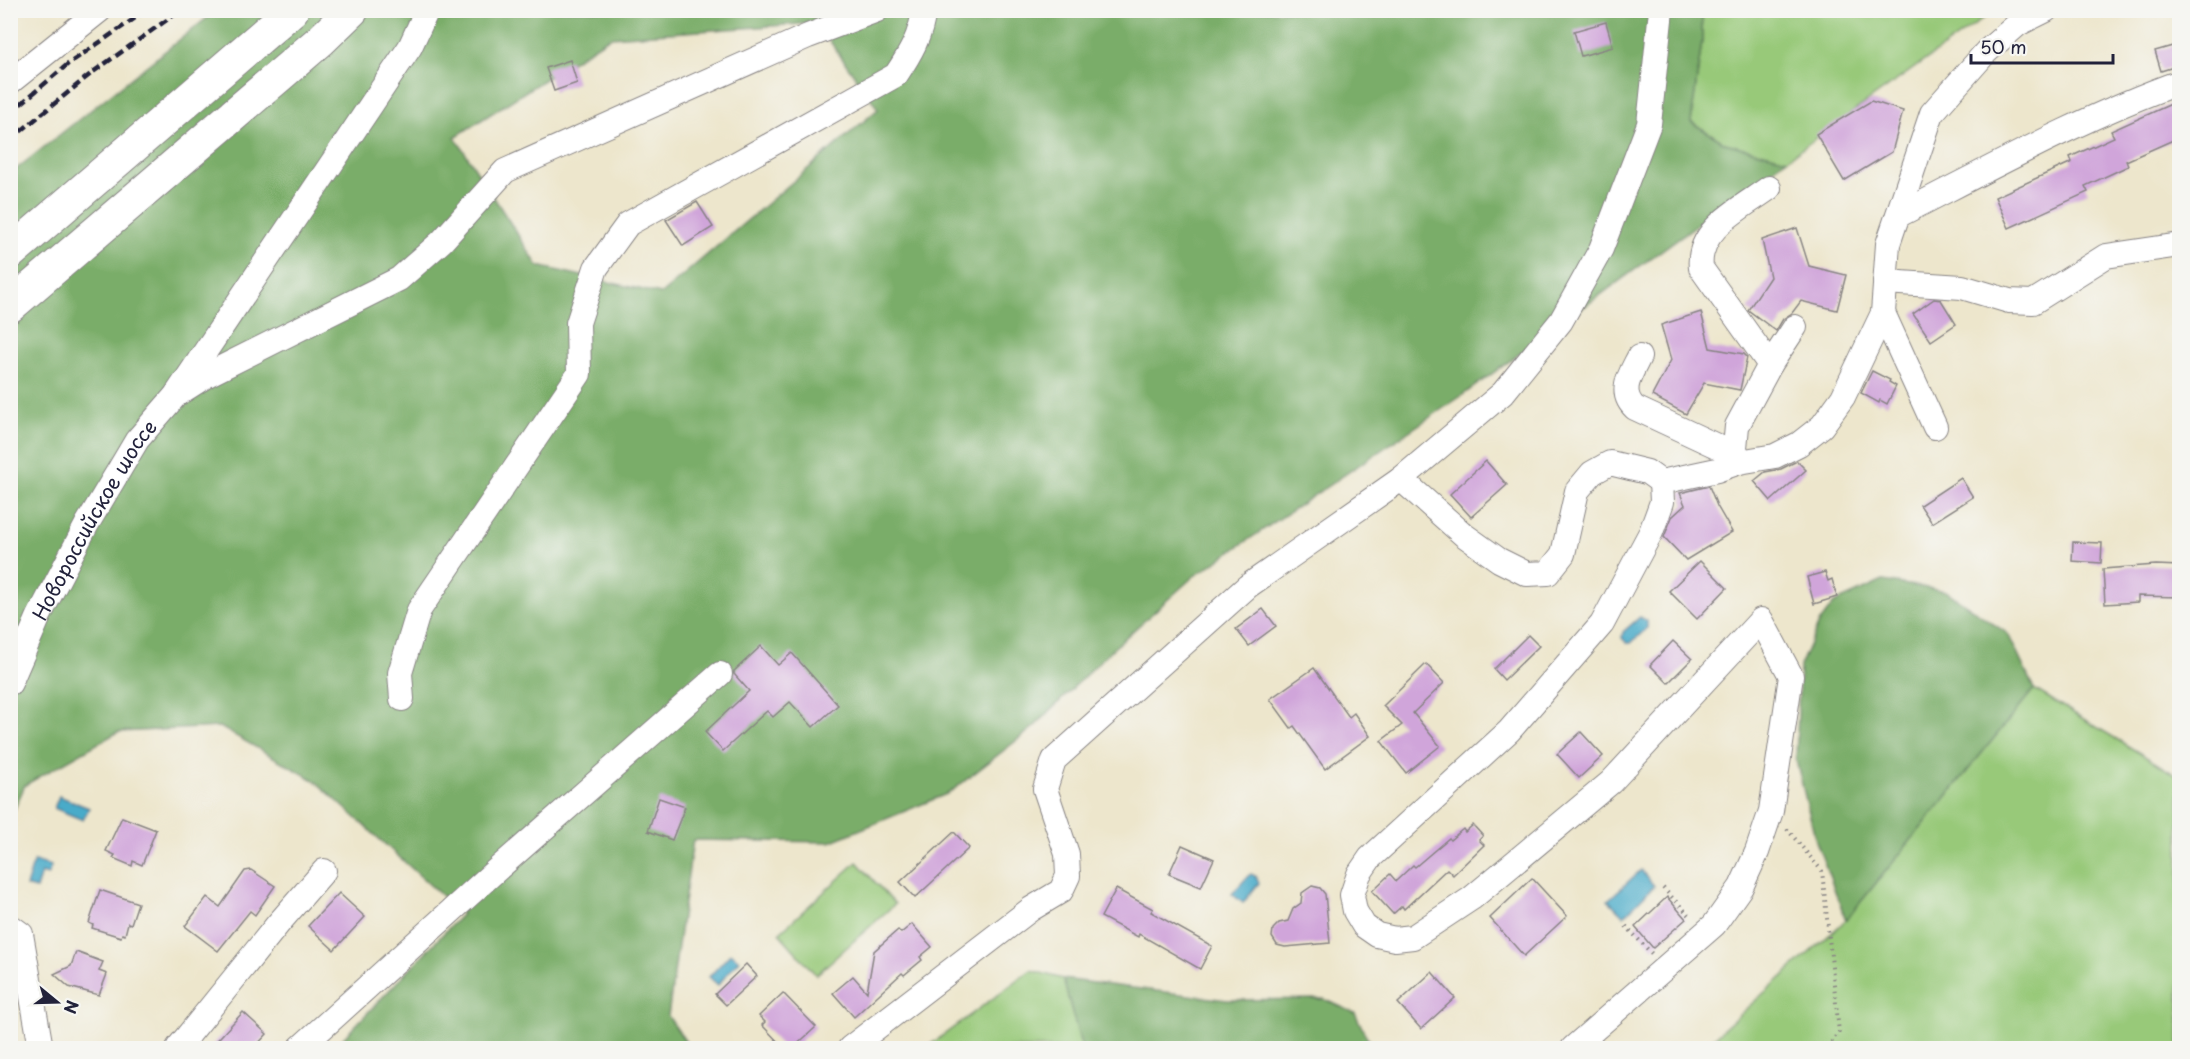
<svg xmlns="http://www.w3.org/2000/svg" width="2190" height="1059" font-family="'Playpen Sans',sans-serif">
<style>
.green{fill:#98c979;stroke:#5d765a;stroke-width:1.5}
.forest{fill:#7aad69;stroke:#4e6852;stroke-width:1.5;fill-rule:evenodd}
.water{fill:#4aabc9;stroke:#366682;stroke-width:1.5}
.building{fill:#d0a5da}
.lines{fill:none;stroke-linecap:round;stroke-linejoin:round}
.minor-casing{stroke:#888484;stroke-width:26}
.highway-casing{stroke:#888484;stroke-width:35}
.path{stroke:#888484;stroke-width:4;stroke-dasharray:1.5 4.5;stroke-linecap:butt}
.minor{stroke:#fff;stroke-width:24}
.highway{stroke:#fff;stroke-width:33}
.rail{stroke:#22223b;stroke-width:4.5;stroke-dasharray:9 4.5;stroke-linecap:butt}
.labels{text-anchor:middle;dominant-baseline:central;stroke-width:4.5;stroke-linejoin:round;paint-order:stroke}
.street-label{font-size:20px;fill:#22223b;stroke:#f6f6f2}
</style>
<rect width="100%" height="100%" fill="#f6f6f2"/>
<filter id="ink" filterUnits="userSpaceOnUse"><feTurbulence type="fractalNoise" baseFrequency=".0167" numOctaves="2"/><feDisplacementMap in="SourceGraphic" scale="12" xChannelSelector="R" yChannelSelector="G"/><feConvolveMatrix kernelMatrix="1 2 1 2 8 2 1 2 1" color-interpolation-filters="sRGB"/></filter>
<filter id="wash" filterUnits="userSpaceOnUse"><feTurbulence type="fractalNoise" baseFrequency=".008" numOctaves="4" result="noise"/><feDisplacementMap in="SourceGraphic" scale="24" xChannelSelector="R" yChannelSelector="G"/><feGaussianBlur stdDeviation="1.35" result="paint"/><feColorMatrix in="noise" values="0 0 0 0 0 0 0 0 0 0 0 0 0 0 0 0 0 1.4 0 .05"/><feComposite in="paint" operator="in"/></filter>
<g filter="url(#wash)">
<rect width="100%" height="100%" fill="#ede6cc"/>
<g class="green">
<polygon points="1702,11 1994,11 1787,159 1725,143 1691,122 1702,41"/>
<polygon points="2034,689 2179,777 2179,1048 1702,1048 1846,920"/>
<polygon points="857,862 895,904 816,975 779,933"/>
<polygon points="1031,970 1063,979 1082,1048 926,1048"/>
</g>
<g class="forest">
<path d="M217,10L1702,11V41L1691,122L1725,143L1787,159L1463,395L1193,577L1106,655L1034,727L949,793L830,842L693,840L668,1016L690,1048H334L462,914L314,780L220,727L118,732L25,785L11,817L10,174ZM817,23L878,109L661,294L538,266L455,137L610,37Z"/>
<polygon points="1883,581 1946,591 2008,634 2034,689 1846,920 1816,841 1796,760 1800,666 1819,623 1834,603"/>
<polygon points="1063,979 1227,1000 1324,999 1355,1013 1366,1036 1375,1048 1082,1048"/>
</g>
<g class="water">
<polygon points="1640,617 1647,621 1647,628 1631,643 1627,643 1622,638 1623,632"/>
<polygon points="59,796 89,808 83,820 54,808"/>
<polygon points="34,861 51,866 48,875 41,873 36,889 26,886"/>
<polygon points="1641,870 1654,886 1624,916 1608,900"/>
<polygon points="1251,874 1255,876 1259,883 1243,903 1232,894 1248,876"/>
<polygon points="731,953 739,960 718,985 709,977"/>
</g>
<g id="blocks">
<g class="building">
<polygon points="1606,22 1613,47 1581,56 1574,31"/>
<polygon points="2176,45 2180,65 2161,71 2155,51"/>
<polygon points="570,60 577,83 554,91 546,68"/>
<polygon points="2180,100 2180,137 2126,161 2128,166 2085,186 2088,192 2009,228 1995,197 2072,162 2070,157 2114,137 2111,131"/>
<polygon points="1871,101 1903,111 1892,152 1844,181 1816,134"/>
<polygon points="697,202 713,227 683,246 666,220"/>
<polygon points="1797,228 1809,266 1846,275 1837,310 1801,301 1792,313 1783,319 1776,331 1748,310 1770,277 1762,240"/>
<polygon points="1934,299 1941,300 1956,324 1931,341 1913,314"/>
<polygon points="1701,312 1710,348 1744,354 1747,357 1740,390 1704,383 1686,414 1652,396 1671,360 1661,325"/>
<polygon points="1872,371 1890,380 1889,382 1896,386 1887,404 1880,400 1879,403 1861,393"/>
<polygon points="1486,461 1507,485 1471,517 1450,494"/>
<polygon points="1797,461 1806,470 1771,501 1754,481 1765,472 1781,469"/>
<polygon points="1961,478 1973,497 1932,523 1920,505"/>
<polygon points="1709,486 1717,506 1732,532 1686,560 1664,537 1672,517 1685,505 1680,493"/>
<polygon points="2073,542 2102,543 2101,563 2072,561"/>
<polygon points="1700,561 1727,588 1697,619 1669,591"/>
<polygon points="2156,565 2180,566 2180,597 2138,596 2138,602 2105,604 2103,569"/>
<polygon points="1825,572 1828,581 1832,579 1837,597 1814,604 1807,577"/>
<polygon points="1263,609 1276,626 1249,646 1236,629"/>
<polygon points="1528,635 1539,646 1504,680 1494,669"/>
<polygon points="1673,641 1692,659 1668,683 1650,665"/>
<polygon points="761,646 778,665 792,653 838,705 813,727 790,702 773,717 767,711 723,751 705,732 749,691 734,674 734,671"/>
<polygon points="1426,664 1444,683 1413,713 1440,746 1406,773 1381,741 1402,725 1383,706"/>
<polygon points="1314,668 1349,717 1354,713 1370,736 1325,769 1294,726 1291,728 1270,699"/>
<polygon points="1581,732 1603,756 1579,778 1557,754"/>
<polygon points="659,798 685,807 672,840 648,831"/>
<polygon points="122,817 156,830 142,865 133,861 132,866 113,858 115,855 106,851"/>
<polygon points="1473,825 1483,836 1479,840 1484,845 1453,875 1447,869 1404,909 1402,906 1393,914 1372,891 1390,874 1396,881 1413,865 1415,867 1449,838 1450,840 1463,829 1465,832"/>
<polygon points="954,832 969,848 915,898 900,882"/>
<polygon points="1182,845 1214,859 1201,887 1169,874"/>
<polygon points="251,870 275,886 255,915 250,911 218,951 185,926 207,897 220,907 245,871"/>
<polygon points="1532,878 1567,916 1524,956 1490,918"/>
<polygon points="1312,886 1320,888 1325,894 1330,943 1285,947 1277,945 1272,937 1273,929 1279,923 1288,921 1293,909 1301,903 1302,893"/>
<polygon points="1116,889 1153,909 1151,912 1212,946 1200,969 1139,934 1138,937 1101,917"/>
<polygon points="100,890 138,903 131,924 128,923 125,935 122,934 121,937 92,928 93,925 89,923"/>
<polygon points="339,893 365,917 334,950 308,926"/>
<polygon points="1667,897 1686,919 1653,948 1635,927"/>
<polygon points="912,924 932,947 920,957 922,960 904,975 902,973 854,1017 833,993 853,976 867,992 874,951 898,930 901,933"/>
<polygon points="76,952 103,962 99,971 107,974 99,995 69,987 54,974 71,966"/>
<polygon points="746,964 757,976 726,1005 715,994"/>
<polygon points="1432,972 1455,998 1421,1029 1398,1003"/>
<polygon points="783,993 816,1027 793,1048 784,1048 762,1025 765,1022 759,1016"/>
<polygon points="243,1012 267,1034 254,1048 210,1048"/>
</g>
</g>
</g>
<g filter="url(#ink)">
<use href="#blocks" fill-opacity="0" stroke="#888484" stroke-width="1.5"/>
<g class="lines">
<defs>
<g id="minor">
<polyline points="10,82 100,10"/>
<path d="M1769,188C1742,208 1696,229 1701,268L1770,365"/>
<path d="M1899,215C1991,168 2083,117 2180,82"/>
<polyline points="1885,282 1962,287 2009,301 2033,302 2106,256 2180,245"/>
<polyline points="1883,313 1935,427"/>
<path d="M1639,357C1630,375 1618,392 1635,408L1738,456"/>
<polyline points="176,395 209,374 399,279 442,241 505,171 808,36 877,10"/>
<polyline points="1739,462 1735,448 1737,426 1770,365 1795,327"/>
<polyline points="1401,479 1464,535 1499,560 1527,574 1548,573 1563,554 1577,491 1592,473 1610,463 1647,472 1661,482"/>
<path id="s1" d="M10,683L39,616L87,524L137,440L176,395L410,47L427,10"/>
<path d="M402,699L400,673L419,610L579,374L578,323L596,268L628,224L896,75C910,54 921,36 924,10"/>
<polyline points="10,926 21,934 41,1048"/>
<polyline points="178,1048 278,924 324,871"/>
<polyline points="300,1048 492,874 720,674"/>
<polyline points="850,1048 1031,909 1061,891 1068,876 1067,854 1045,789 1054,760 1248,586 1401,479 1503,393 1561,321 1601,249 1649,124 1661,10"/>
<polyline points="1573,1048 1714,925 1741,887 1757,852 1771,811 1791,676 1761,620 1611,782 1472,898 1413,937 1395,939 1377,935 1364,926 1355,911 1352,895 1359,874 1370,858 1509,731 1602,624 1651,532 1662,502 1661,482 1717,470 1739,462 1775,456 1799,444 1822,426 1843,397 1883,313 1888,244 1932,113 1986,52 2018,24 2046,10"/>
</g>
<g id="highway">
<polyline points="10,253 292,10"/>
<polyline points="10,306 321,40 352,10"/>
</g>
</defs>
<use href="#minor" class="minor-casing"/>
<use href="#highway" class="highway-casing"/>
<g class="path">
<polyline points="1787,829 1822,871 1839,1032 1827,1048"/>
<polyline points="1663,888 1692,918"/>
<polyline points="1626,926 1652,954"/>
</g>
<use href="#minor" class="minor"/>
<use href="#highway" class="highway"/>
<g class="rail">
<polyline points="10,113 68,64 147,10"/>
<polyline points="10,140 93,72 181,10"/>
</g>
</g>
</g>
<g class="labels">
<g class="street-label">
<text stroke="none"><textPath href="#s1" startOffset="184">Новороссийское шоссе</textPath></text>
</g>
</g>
<rect width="2190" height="1059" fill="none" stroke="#f6f6f2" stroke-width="36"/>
<g transform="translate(57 1002) rotate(109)" stroke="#f6f6f2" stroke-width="4.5" paint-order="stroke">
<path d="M0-4.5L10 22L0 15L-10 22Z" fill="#22223b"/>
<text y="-9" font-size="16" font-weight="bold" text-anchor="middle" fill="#22223b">N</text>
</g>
<path d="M1971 54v9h142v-9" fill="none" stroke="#22223b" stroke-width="3"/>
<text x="1980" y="54" font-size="18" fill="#22223b" stroke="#f6f6f2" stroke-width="4.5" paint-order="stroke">50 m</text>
</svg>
